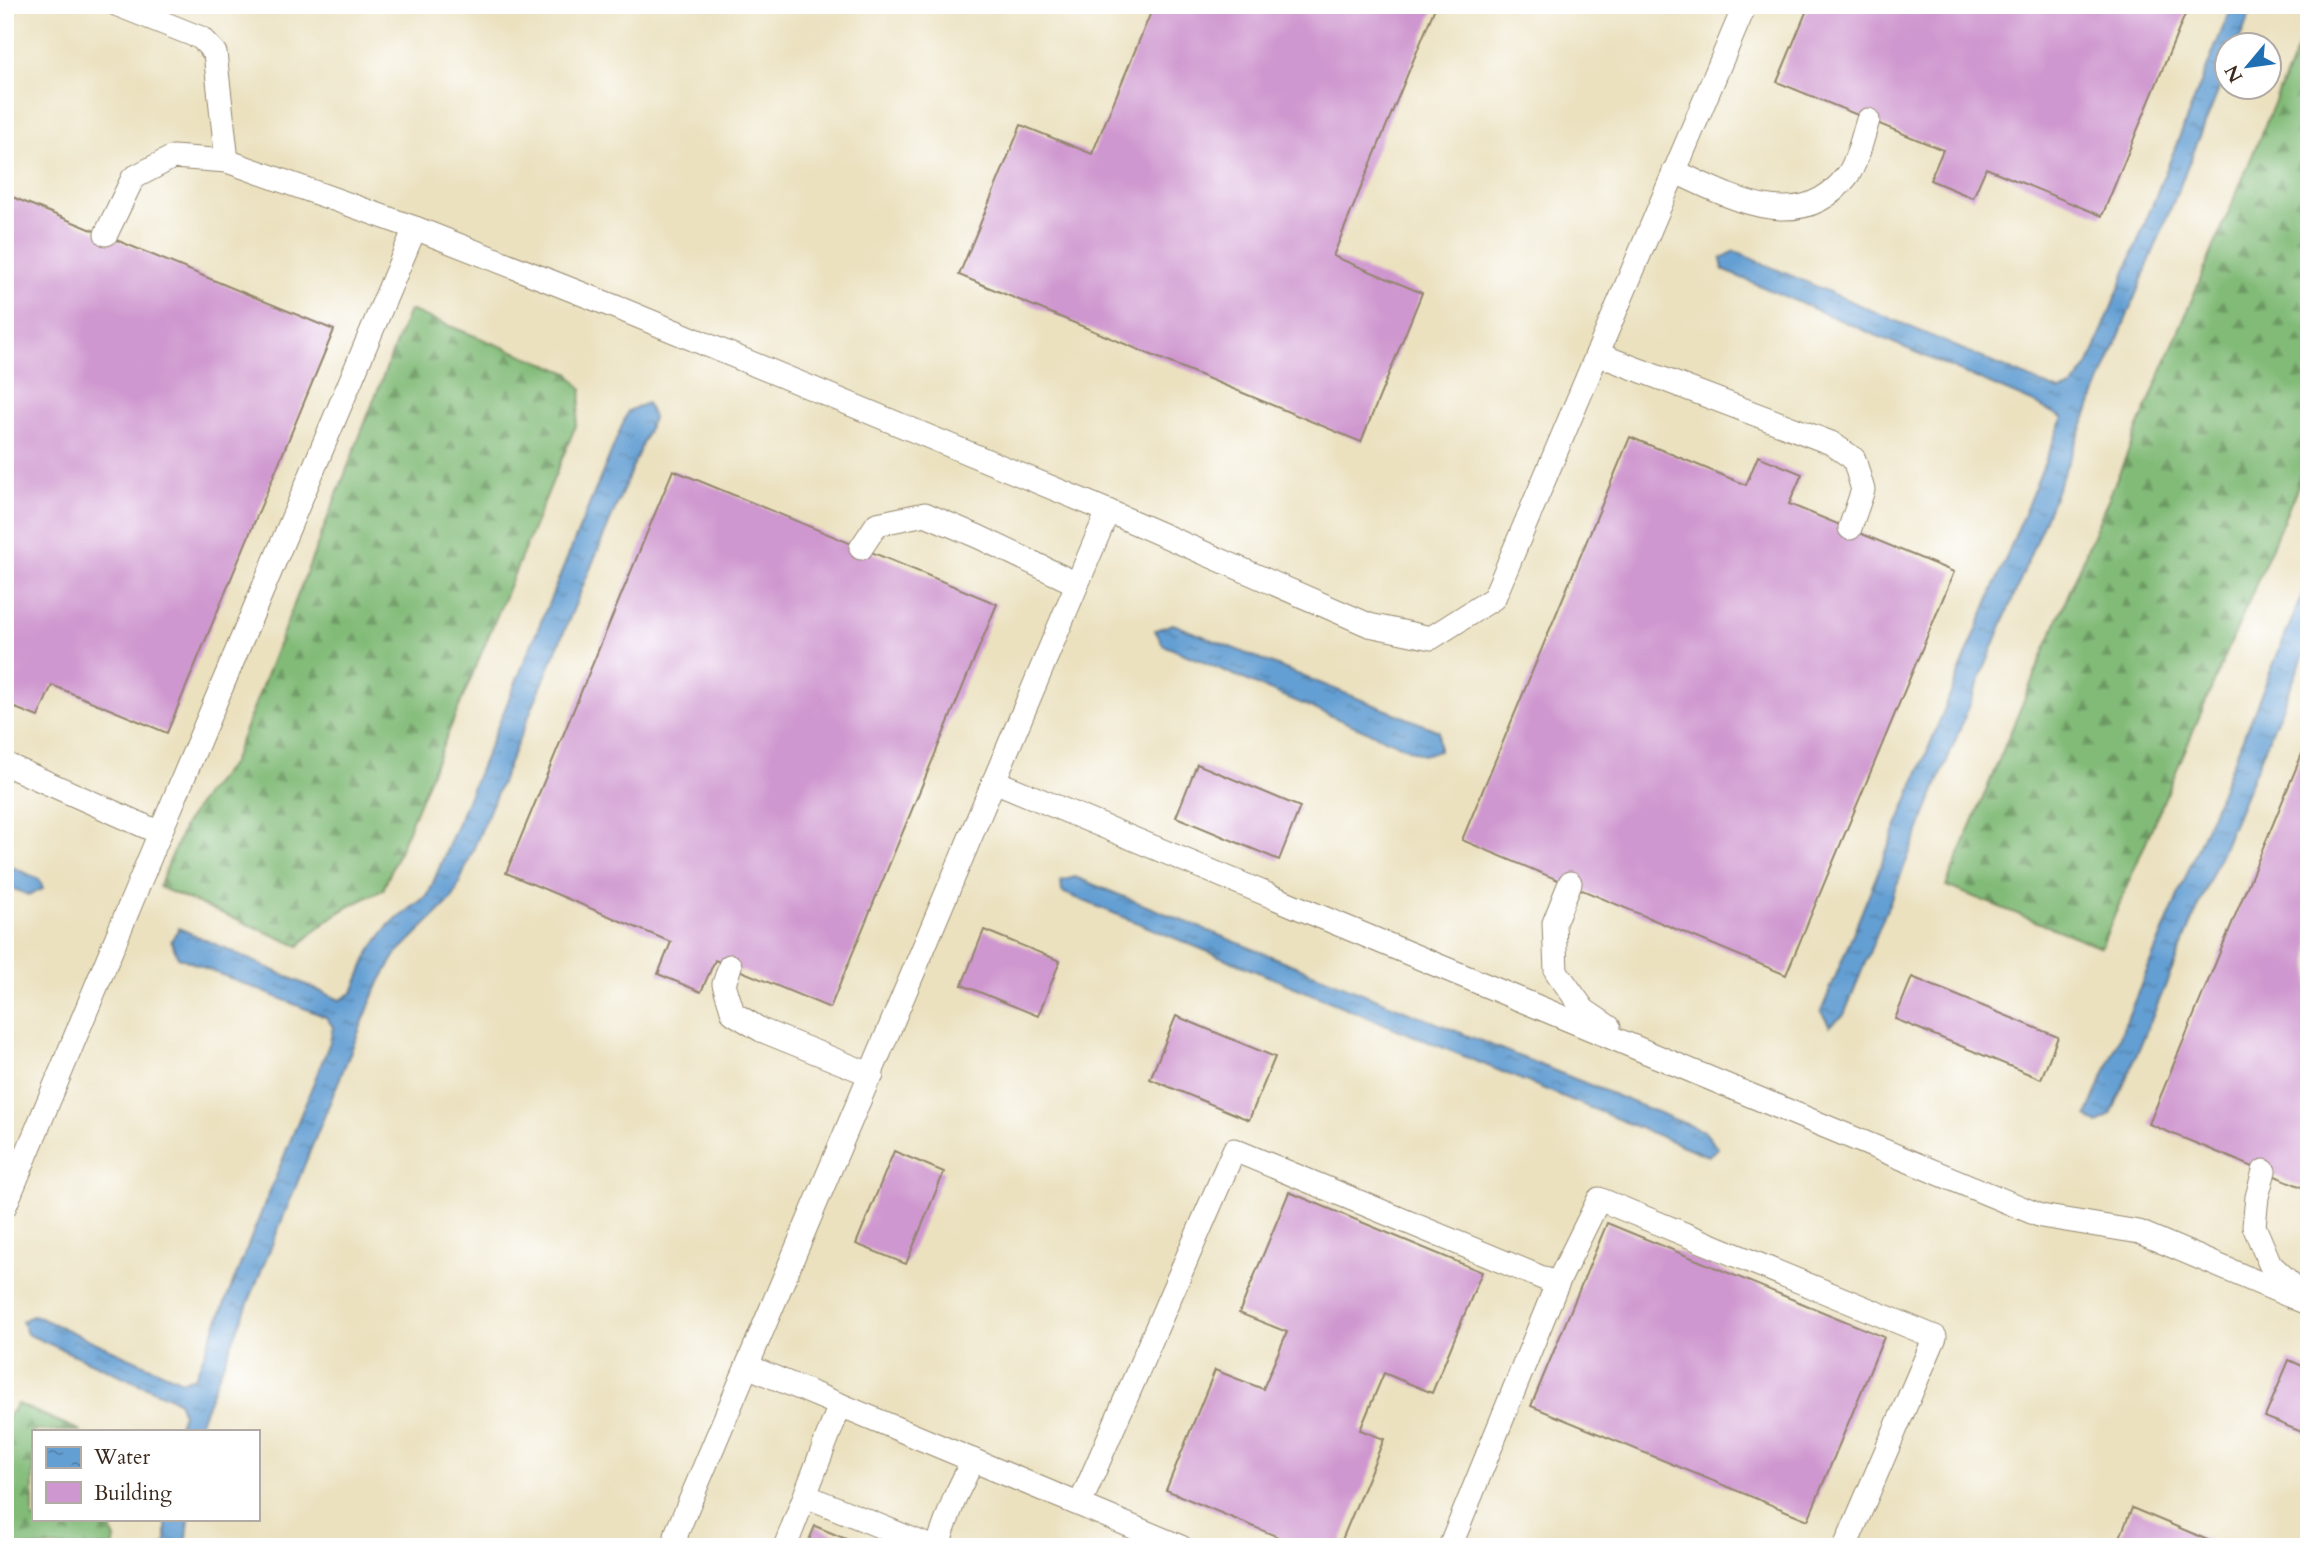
<svg xmlns="http://www.w3.org/2000/svg" width="2314" height="1552" font-family="Cardo,serif">
<style>
.forest{fill:url(#forest-firs);stroke:#5e724b;stroke-width:2}
.water{fill:url(#water-ripples);stroke:#4f6478;stroke-width:2}
.building{fill:#cf97cf}
.lines{fill:none;stroke-linecap:round;stroke-linejoin:round}
.lane-casing{stroke:#93866e;stroke-width:25}
.lane{stroke:#fff;stroke-width:23}
</style>
<defs>
<pattern id="forest-firs" width="22" height="20" patternUnits="userSpaceOnUse" patternTransform="scale(1.75)"><rect width="22" height="20" fill="#82bb78"/><path d="M5 1l3.5 6h-7zM16 11l3.5 6h-7z" fill="#6c9862"/></pattern>
<pattern id="water-ripples" width="26" height="14" patternUnits="userSpaceOnUse" patternTransform="scale(1.75)"><rect width="26" height="14" fill="#639fd3"/><path d="M2 4q2-2 4 0t4 0M15 11q2-2 4 0t4 0" fill="none" stroke="#5382ab"/></pattern>
</defs>
<rect width="100%" height="100%" fill="#fff"/>
<filter id="ink" filterUnits="userSpaceOnUse"><feTurbulence type="fractalNoise" baseFrequency=".0143" numOctaves="2"/><feDisplacementMap in="SourceGraphic" scale="14" xChannelSelector="R" yChannelSelector="G"/><feConvolveMatrix kernelMatrix="1 2 1 2 8 2 1 2 1" color-interpolation-filters="sRGB"/></filter>
<filter id="wash" filterUnits="userSpaceOnUse"><feTurbulence type="fractalNoise" baseFrequency=".00686" numOctaves="4" result="noise"/><feDisplacementMap in="SourceGraphic" scale="28" xChannelSelector="R" yChannelSelector="G"/><feGaussianBlur stdDeviation="1.57" result="paint"/><feColorMatrix in="noise" values="0 0 0 0 0 0 0 0 0 0 0 0 0 0 0 0 0 1.4 0 .05"/><feComposite in="paint" operator="in"/></filter>
<g filter="url(#wash)">
<rect width="100%" height="100%" fill="#ebe1bf"/>
<g class="forest">
<polygon points="2309,20 2309,460 2101,947 1946,886"/>
<path d="M409,310L569,373L582,390L576,425L383,890C345,907 329,916 299,946L159,887L185,824L206,793L232,763Z"/>
<polygon points="17,1404 81,1431 33,1431 33,1519 108,1519 115,1540 113,1547 5,1547 5,1421"/>
</g>
<g class="water">
<polygon points="2232,5 2254,5 2237,45 2226,46 2226,72 1844,1015 1830,1026 1821,1012 2063,418 2032,402 1723,270 1721,259 1734,251 2059,391 2071,388 2088,366"/>
<polygon points="647,403 653,418 453,898 397,953 377,987 196,1431 176,1431 183,1414 178,1401 27,1334 22,1321 34,1315 182,1381 195,1377 330,1042 333,1027 326,1017 178,957 171,941 179,928 340,1000 353,992 370,951 389,925 428,895 628,411"/>
<polygon points="2309,578 2309,643 2112,1113 2098,1124 2087,1116"/>
<polygon points="1173,624 1439,731 1439,751 1423,755 1163,645 1155,630"/>
<polygon points="5,864 39,879 43,889 28,895 5,885"/>
<polygon points="1075,877 1704,1131 1718,1148 1708,1156 1062,892 1061,881"/>
<polygon points="166,1519 189,1519 186,1547 164,1547 166,1541"/>
</g>
<g id="blocks">
<g class="building">
<polygon points="1154,5 1436,5 1333,256 1422,293 1361,442 959,275 1021,125 1092,154"/>
<polygon points="1809,5 2189,5 2102,216 1986,168 1973,198 1930,180 1943,150 1777,82"/>
<polygon points="10,196 334,330 167,733 52,685 38,717 5,704 5,674 8,667 5,666 5,208"/>
<polygon points="1630,437 1746,485 1758,456 1802,474 1789,504 1954,572 1786,975 1462,840"/>
<polygon points="673,470 997,604 830,1008 715,960 701,992 658,974 671,942 506,873"/>
<polygon points="2309,737 2309,1190 2149,1124"/>
<polygon points="1197,764 1300,807 1279,860 1176,817"/>
<polygon points="984,930 1060,961 1038,1016 962,985"/>
<polygon points="1912,977 2058,1037 2041,1079 1895,1019"/>
<polygon points="1176,1016 1275,1057 1249,1120 1150,1079"/>
<polygon points="894,1151 944,1172 906,1264 856,1244"/>
<polygon points="1289,1192 1482,1272 1432,1393 1384,1373 1360,1430 1384,1439 1339,1547 1302,1547 1166,1490 1215,1370 1263,1389 1287,1332 1239,1313"/>
<polygon points="1607,1223 1884,1337 1808,1520 1531,1406"/>
<polygon points="2289,1360 2309,1369 2309,1435 2265,1417"/>
<polygon points="2132,1508 2194,1534 2223,1547 2116,1547"/>
<polygon points="815,1526 865,1547 806,1547"/>
</g>
</g>
</g>
<g filter="url(#ink)">
<use href="#blocks" fill-opacity="0" stroke="#93866e" stroke-width="2"/>
<g class="lines">
<defs>
<g id="lane">
<polyline points="118,5 201,38 215,53 227,161"/>
<path d="M1674,171C1730,197 1800,237 1847,176C1857,164 1863,135 1868,120"/>
<polyline points="106,234 133,178 173,157 227,161 415,228 623,310 1108,511 1369,625 1431,638 1494,598 1745,5"/>
<polyline points="1597,354 1831,443 1854,459 1863,490 1850,528"/>
<polyline points="861,548 877,524 925,514 979,537 1077,584"/>
<polyline points="5,764 160,833 5,1206"/>
<polyline points="994,781 2041,1216 2139,1232 2309,1304"/>
<polyline points="160,833 415,228"/>
<polyline points="1570,883 1554,923 1556,971 1584,1010 1609,1027"/>
<polyline points="730,966 724,984 733,1013 761,1030 872,1075"/>
<polyline points="2264,1171 2257,1197 2254,1226 2270,1264 2304,1296"/>
<polyline points="747,1366 1181,1547"/>
<polyline points="806,1496 931,1547"/>
<polyline points="1080,1504 1234,1150 1557,1284"/>
<polyline points="674,1547 677,1532 1108,511"/>
<polyline points="785,1547 840,1405"/>
<polyline points="937,1547 955,1497 973,1460"/>
<polyline points="1450,1547 1557,1284 1599,1199 1935,1337 1845,1547"/>
</g>
</defs>
<use href="#lane" class="lane-casing"/>
<use href="#lane" class="lane"/>
</g>
</g>
<rect width="2314" height="1552" fill="none" stroke="#fff" stroke-width="28"/>
<rect x="32" y="1430" width="228" height="91" fill="#ffffff" stroke="#b1aaa5" stroke-width="2"/>
<rect x="46" y="1447" width="35" height="21" fill="url(#water-ripples)" stroke="#b1aaa5" stroke-width="2"/>
<text x="94" y="1464" font-size="21" fill="#3b2a1e">Water</text>
<rect x="46" y="1482" width="35" height="21" fill="#cf97cf" stroke="#b1aaa5" stroke-width="2"/>
<text x="94" y="1500" font-size="21" fill="#3b2a1e">Building</text>
<g transform="translate(2248 66) rotate(241)"><circle r="33" fill="#ffffff" stroke="#b1aaa5" stroke-width="2"/>
<path d="M0-5L12 26L0 18L-12 26Z" fill="#1f6fb2"/>
<text y="-10" font-size="19" font-weight="bold" text-anchor="middle" fill="#3b2a1e">N</text>
</g>
</svg>
